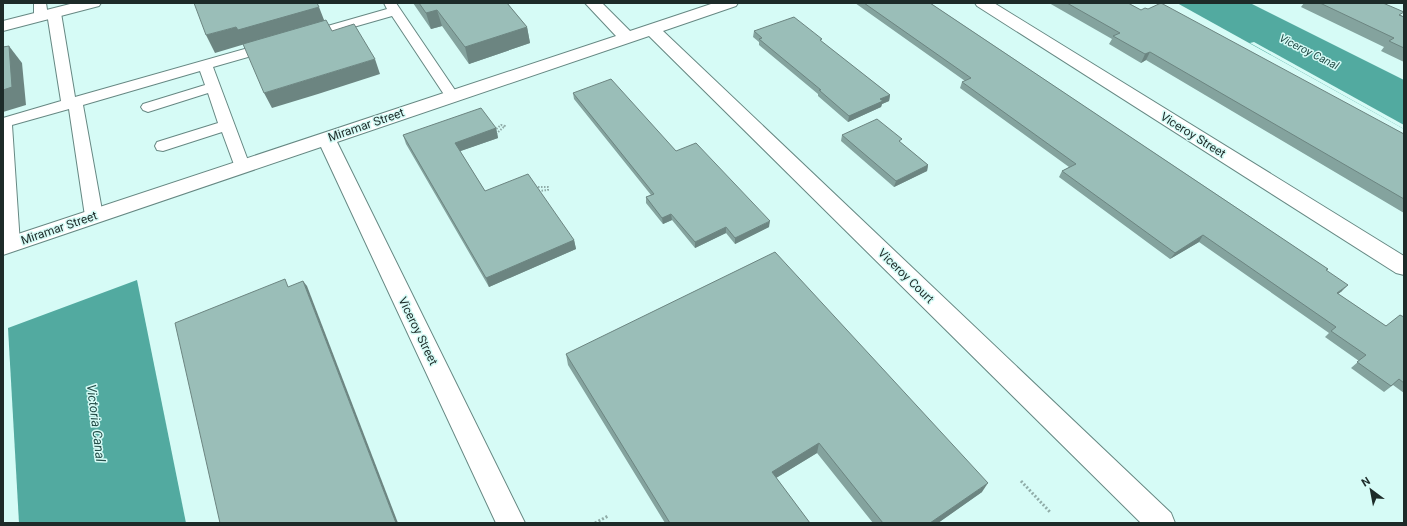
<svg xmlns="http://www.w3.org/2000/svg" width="1407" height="526" font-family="Roboto,sans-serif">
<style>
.water{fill:#52aaa0}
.pier{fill:#d6fbf6}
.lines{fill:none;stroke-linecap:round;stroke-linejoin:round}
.service-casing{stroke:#668883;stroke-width:2}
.minor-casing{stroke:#668883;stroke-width:2}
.path-far1{stroke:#90aca8;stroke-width:2;stroke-dasharray:1.5 1.5;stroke-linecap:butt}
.path{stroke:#90aca8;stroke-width:3;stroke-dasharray:2 2;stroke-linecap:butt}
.service{fill:#fff;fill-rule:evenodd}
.minor{fill:#fff;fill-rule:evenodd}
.wall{fill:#84a39e}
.shaded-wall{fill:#6c8581}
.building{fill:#9abeb8;stroke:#6c8581}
.labels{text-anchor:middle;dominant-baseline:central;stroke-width:3;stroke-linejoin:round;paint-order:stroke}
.far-water-label{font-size:11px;font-style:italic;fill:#244d48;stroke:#d6fbf6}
.street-label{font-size:12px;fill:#1d2b29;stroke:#d6fbf6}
.water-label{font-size:13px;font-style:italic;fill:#244d48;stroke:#d6fbf6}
</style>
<rect width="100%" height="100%" fill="#d6fbf6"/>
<g class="water">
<polygon points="1177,3 1250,3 1404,80 1404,129"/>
<polygon points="137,280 186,523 19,523 8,328"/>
</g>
<polygon class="pier" points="1254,42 1404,125 1404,129 1250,43"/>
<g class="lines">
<defs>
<g id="service">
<polygon points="34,3 46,3 48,16 46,19 36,19 34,16"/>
<polygon points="384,3 396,3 459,96 457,99 452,101 447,99 392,16 308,40 303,39 301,36 303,33 387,9"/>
<polygon points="54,9 59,10 61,13 75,97 266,43 271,42 276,43 278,46 276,49 213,67 250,166 248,170 242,171 236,170 222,132 163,151 157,150 155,146 157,142 218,123 208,93 148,112 143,110 141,107 143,104 205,85 200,71 83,105 103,216 100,220 94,222 88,220 85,216 69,109 12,125 20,244 17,249 11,251 5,249 3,245 3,118 61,101 47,13 49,10"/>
</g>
<g id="minor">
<polygon points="74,3 101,3 99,6 3,31 3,21"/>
<polygon points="585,3 602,3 630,31 714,3 738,3 736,6 663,31 1171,513 1175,523 1141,523 649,36 337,142 525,523 496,523 321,147 3,255 3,239 616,36"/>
<polygon points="975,3 994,3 1404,256 1404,275 1396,273 977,6"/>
</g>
</defs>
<use href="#service" class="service-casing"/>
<use href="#minor" class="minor-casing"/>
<g class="path-far1">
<polyline points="494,131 501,125 505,126 496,134"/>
<polyline points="535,187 548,187 548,190 538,191"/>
</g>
<g class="path">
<polyline points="1021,481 1050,512"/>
<polyline points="595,523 608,516"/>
</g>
<use href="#service" class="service"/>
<use href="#minor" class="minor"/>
</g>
<g class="wall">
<polygon points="413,3 507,3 527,27 530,43 469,64 442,26 431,29"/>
<polygon points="855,3 930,3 1328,269 1326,271 1342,291 1338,294 1386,326 1404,317 1404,393 1393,385 1384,392 1351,368 1359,361 1325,337 1329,333 1199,242 1170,259 1059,177 1062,171 1069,167 960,88 962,82 965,81"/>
<polygon points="1049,3 1128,3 1141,10 1404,134 1404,213 1146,60 1141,63 1109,44 1112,39"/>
<polygon points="1304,3 1383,3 1404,17 1404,62 1381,51 1384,47 1301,7"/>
<polygon points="754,31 822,42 890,95 889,101 882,104 881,107 848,122 818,96 818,94 759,45 759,42 753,37"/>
<polygon points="573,93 676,151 769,227 735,244 726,233 695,248 672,220 663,224 646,203 646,197 651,195 574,99"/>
<polygon points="496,128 498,138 460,151 485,191 574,240 576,249 489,287 406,144 403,135"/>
<polygon points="842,135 901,143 928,165 927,171 894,187 841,141"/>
<polygon points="566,354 982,492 938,523 873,523 817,453 776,478 810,523 665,523 568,365"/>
</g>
<g class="shaded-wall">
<polygon points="319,7 326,25 245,44 215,53 206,35 236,27"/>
<polygon points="437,10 442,26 431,29 426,13"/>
<polygon points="527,27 530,43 469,64 465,47"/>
<polygon points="9,46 22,63 26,105 3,112 3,90"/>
<polygon points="1150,52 1146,60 1141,63 1145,54"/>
<polygon points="375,59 380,74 318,94 272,108 264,93"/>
<polygon points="890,95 889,101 882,104 881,107 848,122 849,116 880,99"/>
<polygon points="496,128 498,138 458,152 455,143"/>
<polygon points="928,165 927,171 894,187 896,181"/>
<polygon points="671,214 672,220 663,224 662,218"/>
<polygon points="770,221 769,227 735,244 735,238"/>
<polygon points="726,227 726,233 695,248 695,242"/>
<polygon points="1203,235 1199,242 1170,259 1175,253"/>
<polygon points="574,240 576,249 489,287 486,278"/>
<polygon points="303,281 307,286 398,523 396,523"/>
<polygon points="1348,285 1342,291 1331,299 1337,293"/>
<polygon points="819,443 817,453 771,481 772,472"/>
<polygon points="988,483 982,492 938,523 930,523"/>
</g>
<g class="building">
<polygon points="194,3 317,3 319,7 238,30 236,27 206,35"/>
<polygon points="419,3 507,3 527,27 465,47 437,10 426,13"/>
<polygon points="864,3 930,3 1328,269 1326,270 1348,285 1337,293 1386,326 1400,315 1404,317 1404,383 1399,379 1391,386 1357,362 1366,355 1331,331 1336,327 1203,235 1175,253 1062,171 1076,164 962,82 971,78"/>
<polygon points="1067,3 1128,3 1141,10 1145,8 1148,9 1161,3 1404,134 1404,199 1150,52 1145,54 1113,36 1120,33"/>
<polygon points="1320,3 1383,3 1404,12 1399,15 1404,17 1404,48 1389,41 1394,38"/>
<polygon points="794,17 822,39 820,40 890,95 880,99 883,101 849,116 819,90 821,90 759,39 762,38 754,31"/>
<polygon points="326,20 332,31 354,24 375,59 264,93 243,44"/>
<polygon points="9,46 12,87 3,90 3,47"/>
<polygon points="611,79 676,151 696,143 770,221 735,238 726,227 695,242 671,214 662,218 646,197 654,194 573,93"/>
<polygon points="481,108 496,128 455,143 485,191 528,174 574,240 486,278 403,135"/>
<polygon points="877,119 902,139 899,141 928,165 896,181 842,135"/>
<polygon points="775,252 988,483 930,523 883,523 819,443 772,472 810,523 670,523 566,354"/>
<polygon points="285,279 288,287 303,281 396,523 220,523 175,323"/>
</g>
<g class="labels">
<g class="far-water-label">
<text transform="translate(1309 52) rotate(27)">Viceroy Canal</text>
</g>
<g class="street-label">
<text transform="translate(366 125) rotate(-19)">Miramar Street</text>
<text transform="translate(1193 135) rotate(32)">Viceroy Street</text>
<text transform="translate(59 228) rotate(-19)">Miramar Street</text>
<text transform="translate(906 276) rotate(44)">Viceroy Court</text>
<text transform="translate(418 331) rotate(64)">Viceroy Street</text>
</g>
<g class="water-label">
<text transform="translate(96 423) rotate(83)">Victoria Canal</text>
</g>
</g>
<rect width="1407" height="526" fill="none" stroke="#1d2b29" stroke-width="8"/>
<g transform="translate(1371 490) rotate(328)" stroke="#d6fbf6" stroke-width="3" paint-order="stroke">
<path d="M0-3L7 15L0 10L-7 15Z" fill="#1d2b29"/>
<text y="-6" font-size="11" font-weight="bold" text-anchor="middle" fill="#1d2b29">N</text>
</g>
</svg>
